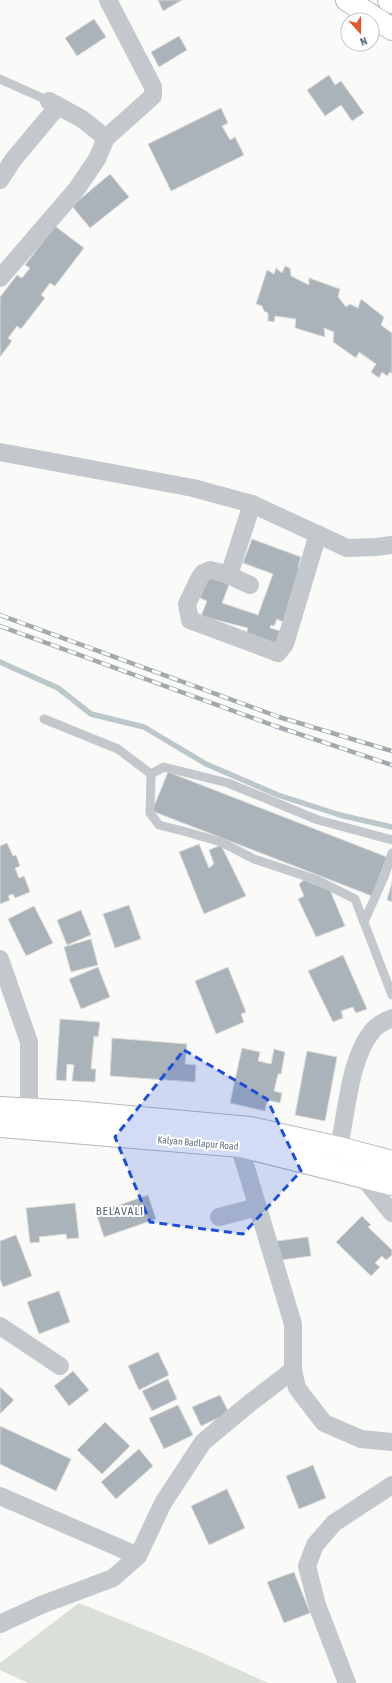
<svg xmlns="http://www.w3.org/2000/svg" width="392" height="1683" font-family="'Asap Condensed',sans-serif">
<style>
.green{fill:#dadfd7}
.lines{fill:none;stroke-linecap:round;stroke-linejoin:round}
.stream{stroke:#bbc7cb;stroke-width:5.5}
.building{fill:#aab3b9;stroke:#dcdcda}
.secondary-casing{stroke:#b3babf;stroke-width:24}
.primary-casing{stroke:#b5babe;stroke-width:24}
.lane{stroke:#c3c8cc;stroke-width:9}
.street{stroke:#c3c8cc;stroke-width:18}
.secondary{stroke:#fff;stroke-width:22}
.primary{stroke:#fff;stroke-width:22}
.rail-casing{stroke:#a2aab0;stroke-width:4.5}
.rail{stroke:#fff;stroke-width:3;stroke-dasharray:9;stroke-linecap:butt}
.marked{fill:#1d4ed8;fill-opacity:0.2;stroke:#1d4ed8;stroke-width:3;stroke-dasharray:8 5;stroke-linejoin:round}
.labels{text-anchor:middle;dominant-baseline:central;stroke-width:4;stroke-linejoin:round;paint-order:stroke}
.street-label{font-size:10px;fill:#657683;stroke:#fff}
.quarter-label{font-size:12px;letter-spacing:1px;fill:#57646e;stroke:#fff}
</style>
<rect width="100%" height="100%" fill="#fafaf8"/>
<polygon class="green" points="79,1603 202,1653 268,1683 28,1683 0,1670 0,1663"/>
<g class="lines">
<polyline class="stream" points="0,662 58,688 91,714 144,727 206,764 278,795 340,815 392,827"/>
</g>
<g class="building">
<polygon points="158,0 182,0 163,11"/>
<polygon points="94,19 106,37 77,56 65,38"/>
<polygon points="179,36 187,50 159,67 151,52"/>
<polygon points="329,75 335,85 341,81 364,113 352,121 341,105 325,116 307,90"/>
<polygon points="221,108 228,123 222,126 230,140 235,137 244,155 171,191 148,144"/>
<polygon points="110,174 129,197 90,228 72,206"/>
<polygon points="55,226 84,248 55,286 50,283 41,295 45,298 21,329 17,326 8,338 12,341 0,357 0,297 17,275 22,278 30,268 25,265"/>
<polygon points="285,266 290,268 291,276 309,285 309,278 340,289 338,297 346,307 350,304 358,308 361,299 384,317 381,325 392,333 392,374 390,372 387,376 382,372 379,378 371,372 376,364 359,352 356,358 333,342 334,332 324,328 325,337 295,328 296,319 275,316 274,322 268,321 268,313 264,311 262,306 256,304 267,270 274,274 276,268 282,273"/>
<polygon points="252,539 301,557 298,567 302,569 283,622 277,619 274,626 271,625 270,628 280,631 275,646 246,635 248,628 201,616 207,601 200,598 208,575 230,582 222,603 258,615 273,574 243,563"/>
<polygon points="168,772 387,857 372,896 152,811"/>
<polygon points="7,843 13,856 16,855 20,866 15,868 19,878 24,876 30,892 15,898 13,894 8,896 10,900 0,904 0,846"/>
<polygon points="199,844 209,868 214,864 209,850 221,845 246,896 204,914 179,852"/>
<polygon points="304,880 330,890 345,926 316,937 298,899 304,896 299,884"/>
<polygon points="392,882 392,902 387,900"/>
<polygon points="129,905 141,939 115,948 103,914"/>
<polygon points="34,906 53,943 26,956 8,919"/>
<polygon points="81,910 91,935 67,945 57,920"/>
<polygon points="91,939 98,965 71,972 64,947"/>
<polygon points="343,955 367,1009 356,1013 353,1007 341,1011 343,1018 333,1022 308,971"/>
<polygon points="98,967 110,997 81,1009 69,979"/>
<polygon points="228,967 246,1012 241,1014 244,1022 216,1034 195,981"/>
<polygon points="60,1019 100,1022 98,1037 94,1036 91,1069 96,1069 95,1082 72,1081 74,1065 67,1064 66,1081 56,1080"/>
<polygon points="112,1038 187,1044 185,1064 196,1065 195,1082 110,1076"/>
<polygon points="242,1048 260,1052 258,1061 271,1064 274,1049 285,1052 281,1074 278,1074 274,1091 282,1093 280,1103 267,1100 265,1111 230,1103"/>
<polygon points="307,1051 337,1057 325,1121 295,1115"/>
<polygon points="148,1195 156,1219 104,1237 96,1213"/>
<polygon points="75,1203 79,1238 67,1239 66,1234 39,1237 40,1242 30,1243 26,1208"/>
<polygon points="362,1216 371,1225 368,1227 392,1250 392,1255 386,1260 382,1256 375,1263 380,1267 371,1276 336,1242"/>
<polygon points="16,1235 32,1276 3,1287 0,1279 0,1241"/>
<polygon points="308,1237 311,1256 280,1260 277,1241"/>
<polygon points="59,1291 70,1322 39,1334 27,1302"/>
<polygon points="158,1352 169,1375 139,1390 128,1366"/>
<polygon points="73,1371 89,1390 69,1406 54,1386"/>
<polygon points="168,1379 177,1399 152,1411 142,1391"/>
<polygon points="0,1387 14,1400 0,1414"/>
<polygon points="220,1395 229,1413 201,1426 192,1407"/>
<polygon points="178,1405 193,1435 164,1449 149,1418"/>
<polygon points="105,1422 130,1446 102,1474 77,1450"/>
<polygon points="0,1426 71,1459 56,1491 0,1464"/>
<polygon points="139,1449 153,1466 116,1499 101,1482"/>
<polygon points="313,1465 326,1498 299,1509 286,1476"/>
<polygon points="227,1489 245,1528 209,1545 191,1506"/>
<polygon points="294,1572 310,1613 284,1623 267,1582"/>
</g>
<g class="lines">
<defs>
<g id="secondary">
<polyline points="0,1108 74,1112 250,1128 339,1148 392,1162"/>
<polyline points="0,1126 241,1146 392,1184"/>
</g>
<g id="primary">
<polyline points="347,0 392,29"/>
<polyline points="389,0 392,2"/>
</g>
</defs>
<use href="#secondary" class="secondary-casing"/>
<use href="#primary" class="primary-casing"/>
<g class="lane">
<polyline points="0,79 49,101"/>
<polyline points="44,719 118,749 151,774 150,813 159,825 183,831 221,842 254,859 317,880 355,899 392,995"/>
<polyline points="151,774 164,767 228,783 318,820 392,840"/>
<polyline points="364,922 384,877 392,853"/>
</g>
<g class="street">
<polyline points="49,101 82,119 106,138 153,96 153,87 108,0"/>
<polyline points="0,180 13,160 58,106"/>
<polyline points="0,278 76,190 97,159 106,138"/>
<polyline points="0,452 193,488 252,504 347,548 376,547 392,545"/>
<polyline points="252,504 231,569 226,574 210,570 203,573 199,579 187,604 190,620 278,653 285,644 318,534"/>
<polyline points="226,574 250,585"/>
<polyline points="0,959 29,1042 29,1110 35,1121"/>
<path d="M336,1160C347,1121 347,1059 374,1029C378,1024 386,1021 392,1018"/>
<polyline points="360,1171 362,1176 392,1213"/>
<polyline points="219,1217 258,1207"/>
<polyline points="0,1326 60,1366"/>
<polyline points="293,1370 297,1388 324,1423 361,1439 392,1442"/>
<polyline points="0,1496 138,1556"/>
<polyline points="0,1624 41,1605 113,1578 138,1556 163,1503 203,1442 250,1403 293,1370 293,1324 236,1135"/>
<polyline points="347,1683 317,1605 307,1566 315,1545 334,1523 392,1485"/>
</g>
<use href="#secondary" class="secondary"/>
<use href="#primary" class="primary"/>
<defs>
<g id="rail">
<polyline points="0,615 279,717 392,751"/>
<polyline points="0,626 275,726 392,765"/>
</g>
</defs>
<use href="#rail" class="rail-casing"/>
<use href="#rail" class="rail"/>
</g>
<path class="marked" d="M184,1050L267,1099L301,1171L243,1234L150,1222L115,1137Z"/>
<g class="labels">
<g class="street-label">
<text transform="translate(198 1143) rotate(5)">Kalyan Badlapur Road</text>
</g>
<g class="quarter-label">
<text x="120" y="1211">BELAVALI</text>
</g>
</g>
<g transform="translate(360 32) rotate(159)"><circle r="19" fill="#ffffff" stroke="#c1c8cd"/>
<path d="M0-3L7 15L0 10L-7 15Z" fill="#e4572e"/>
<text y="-6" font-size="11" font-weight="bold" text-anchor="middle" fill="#657683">N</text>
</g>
</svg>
